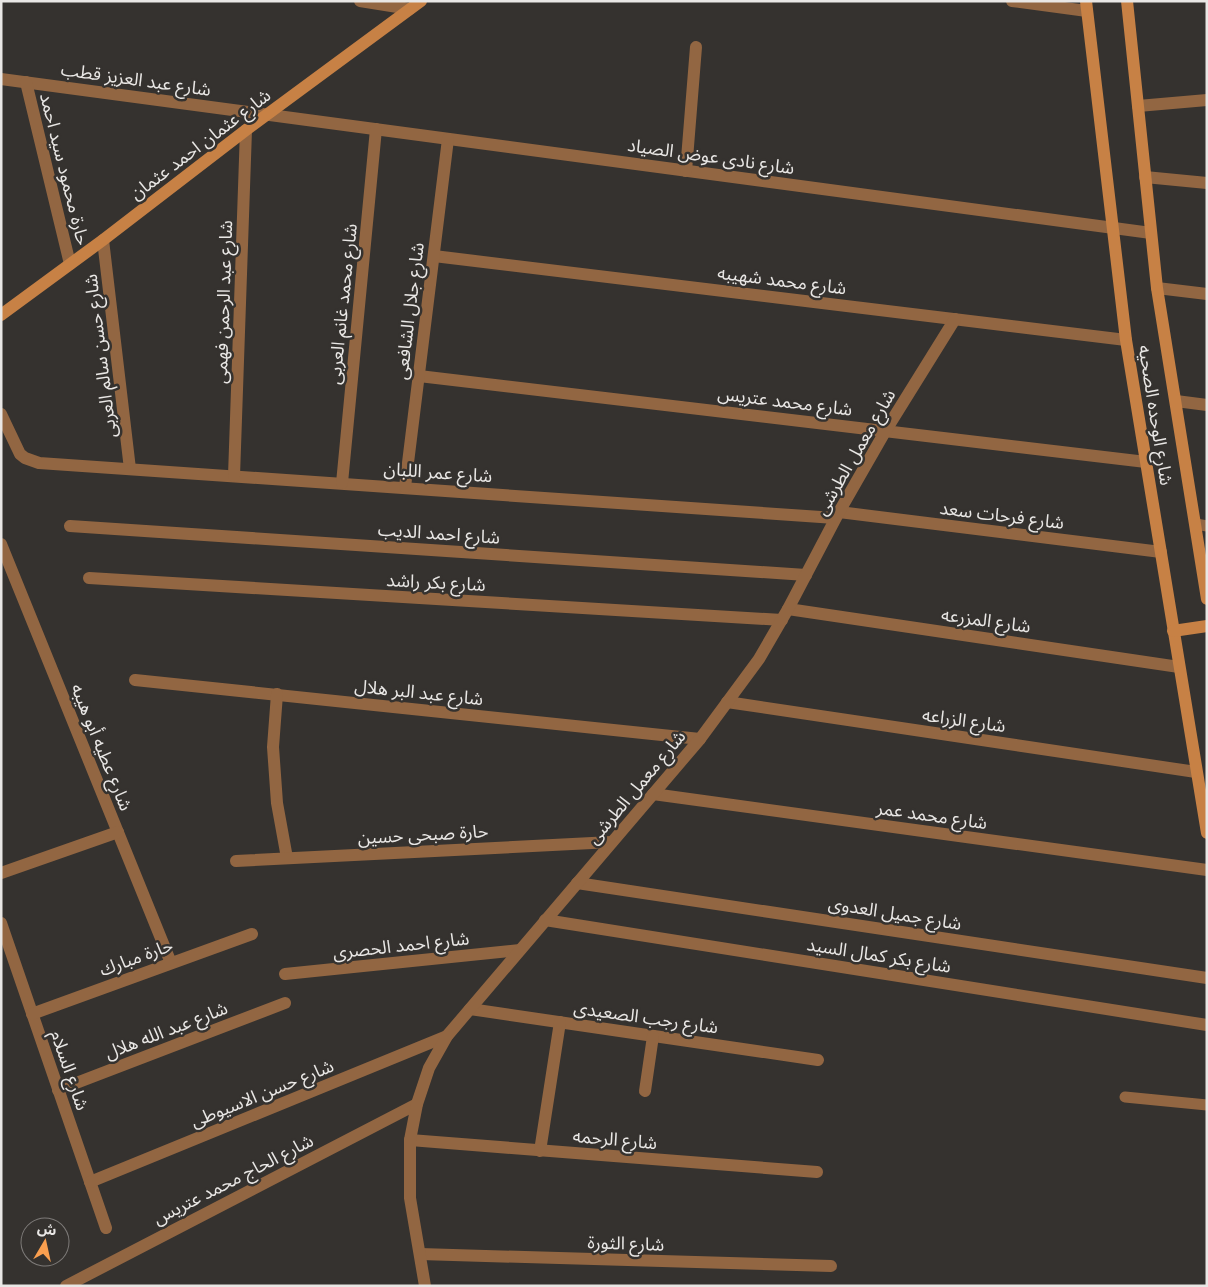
<svg xmlns="http://www.w3.org/2000/svg" width="1208" height="1287" font-family="Roboto,'Noto Sans Arabic',sans-serif">
<style>
.lines{fill:none;stroke-linecap:round;stroke-linejoin:round}
.lane{stroke:#926642;stroke-width:11}
.street{stroke:#926642;stroke-width:12}
.secondary{stroke:#c78145;stroke-width:12}
.labels{text-anchor:middle;dominant-baseline:central;stroke-width:5;stroke-linejoin:round;paint-order:stroke}
.street-label{font-size:18px;fill:#e9e7e5;stroke:#35322f}
</style>
<rect width="100%" height="100%" fill="#35322f"/>
<g class="lines">
<g class="lane">
<polyline points="1196,524 1207,526"/>
<polyline points="1125,1097 1207,1105"/>
</g>
<g class="street">
<polyline points="360,1 410,9"/>
<polyline points="1012,1 1087,11"/>
<polyline points="1,79 1151,233"/>
<polyline points="26,82 70,264"/>
<polyline points="1138,106 1207,100"/>
<polyline points="686,171 696,47"/>
<polyline points="1145,177 1207,183"/>
<polyline points="103,240 130,469"/>
<polyline points="434,256 1126,340"/>
<polyline points="1157,288 1207,294"/>
<polyline points="419,376 1146,462"/>
<polyline points="1176,401 1207,405"/>
<polyline points="1,414 20,454 25,458 39,463 835,518"/>
<polyline points="234,476 246,130"/>
<polyline points="342,483 376,129"/>
<polyline points="405,487 448,139"/>
<polyline points="839,512 1161,552"/>
<polyline points="70,526 806,575"/>
<polyline points="1,544 171,963"/>
<polyline points="89,578 782,620"/>
<polyline points="788,609 1179,667"/>
<polyline points="135,680 700,739"/>
<polyline points="277,694 273,747 277,803 287,858"/>
<polyline points="727,702 1196,772"/>
<polyline points="653,794 1207,870"/>
<polyline points="236,861 612,842"/>
<polyline points="1,873 118,832"/>
<polyline points="577,883 1207,978"/>
<polyline points="545,920 1207,1025"/>
<polyline points="1,923 106,1228"/>
<polyline points="285,974 520,950"/>
<polyline points="470,1009 818,1060"/>
<polyline points="32,1014 252,934"/>
<polyline points="58,1090 285,1003"/>
<polyline points="645,1091 653,1036"/>
<polyline points="410,1140 817,1172"/>
<polyline points="540,1151 560,1022"/>
<polyline points="90,1182 447,1036"/>
<polyline points="420,1254 831,1266"/>
<polyline points="66,1286 417,1104"/>
<polyline points="425,1286 410,1198 410,1140 417,1104 429,1068 447,1036 700,739 759,659 788,609 839,512 886,430 955,319"/>
</g>
<g class="secondary">
<polyline points="1086,1 1126,340 1207,833"/>
<polyline points="1127,1 1157,288 1207,599"/>
<polyline points="1,315 103,240 246,130 421,1"/>
<polyline points="1173,631 1207,626"/>
</g>
</g>
<g class="labels">
<g class="street-label">
<text transform="translate(136 79) rotate(8)">شارع عبد العزيز قطب</text>
<text transform="translate(200 144) rotate(-37)">شارع عثمان احمد عثمان</text>
<text transform="translate(711 156) rotate(8)">شارع نادى عوض الصياد</text>
<text transform="translate(65 169) rotate(76)">حارة محمود سيد احمد</text>
<text transform="translate(782 280) rotate(7)">شارع محمد شهيبه</text>
<text transform="translate(223 302) rotate(-88)">شارع عبد الرحمن فهمى</text>
<text transform="translate(342 304) rotate(-84)">شارع محمد غانم العربى</text>
<text transform="translate(409 311) rotate(-83)">شارع جلال الشافعى</text>
<text transform="translate(100 356) rotate(-97)">شارع حسن سالم العربى</text>
<text transform="translate(785 401) rotate(7)">شارع محمد عتريس</text>
<text transform="translate(1156 415) rotate(81)">شارع الوحده الصحيه</text>
<text transform="translate(855 452) rotate(-60)">شارع معمل الطرشى</text>
<text transform="translate(438 472) rotate(4)">شارع عمر اللبان</text>
<text transform="translate(1002 515) rotate(7)">شارع فرحات سعد</text>
<text transform="translate(439 533) rotate(4)">شارع احمد الديب</text>
<text transform="translate(436 582) rotate(3)">شارع بكر راشد</text>
<text transform="translate(986 620) rotate(8)">شارع المزرعه</text>
<text transform="translate(419 692) rotate(6)">شارع عبد البر هلال</text>
<text transform="translate(964 720) rotate(8)">شارع الزراعه</text>
<text transform="translate(102 747) rotate(68)">شارع عطيه أبو هيبه</text>
<text transform="translate(636 787) rotate(-50)">شارع معمل الطرشى</text>
<text transform="translate(932 815) rotate(8)">شارع محمد عمر</text>
<text transform="translate(423 834) rotate(-3)">حارة صبحى حسين</text>
<text transform="translate(895 913) rotate(9)">شارع جميل العدوى</text>
<text transform="translate(401 945) rotate(-6)">شارع احمد الحصرى</text>
<text transform="translate(879 955) rotate(9)">شارع بكر كمال السيد</text>
<text transform="translate(136 957) rotate(-20)">حارة مبارك</text>
<text transform="translate(646 1017) rotate(8)">شارع رجب الصعيدى</text>
<text transform="translate(166 1030) rotate(-21)">شارع عبد الله هلال</text>
<text transform="translate(70 1070) rotate(71)">شارع السلام</text>
<text transform="translate(262 1093) rotate(-22)">شارع حسن الاسيوطى</text>
<text transform="translate(615 1139) rotate(5)">شارع الرحمه</text>
<text transform="translate(233 1179) rotate(-27)">شارع الحاج محمد عتريس</text>
<text transform="translate(626 1243) rotate(2)">شارع الثورة</text>
</g>
</g>
<rect width="1208" height="1287" fill="none" stroke="#e9e7e5" stroke-width="5"/>
<g transform="translate(45 1242) rotate(9)"><circle r="24" fill="#35322f" stroke="#7d7a78"/>
<path d="M0-4L9 19L0 12L-9 19Z" fill="#fa9f4f"/>
<text y="-8" font-size="14" font-weight="bold" text-anchor="middle" fill="#e9e7e5">ش</text>
</g>
</svg>
